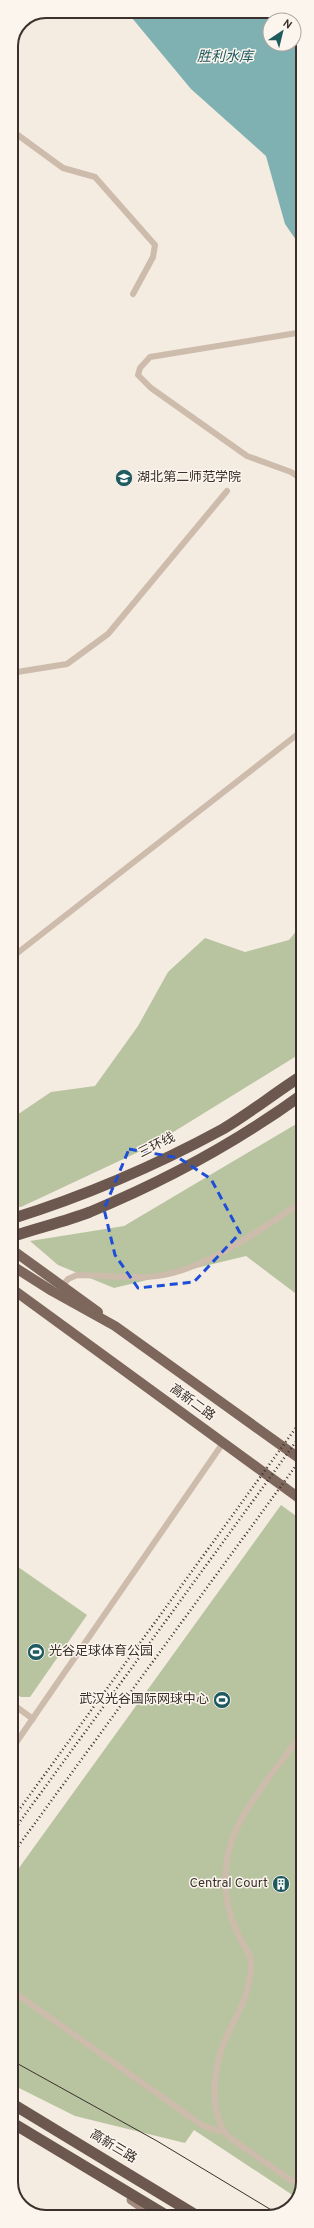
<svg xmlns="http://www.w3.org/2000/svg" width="314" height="2228" font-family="Overpass,'Noto Sans SC',sans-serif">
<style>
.green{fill:#b8c4a0}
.water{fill:#7fb0b2}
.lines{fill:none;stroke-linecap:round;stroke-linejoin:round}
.minor{stroke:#cdbbac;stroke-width:6}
.secondary{stroke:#a18a7d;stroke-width:9}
.primary{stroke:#7d675c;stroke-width:10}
.trunk{stroke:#6c584f;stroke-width:11}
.tram{stroke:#3b302b;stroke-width:1}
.rail{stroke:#3b302b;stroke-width:2.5;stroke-dasharray:1 3;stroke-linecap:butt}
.marked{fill:none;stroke:#1d4ed8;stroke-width:3;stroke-dasharray:8 5;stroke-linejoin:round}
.labels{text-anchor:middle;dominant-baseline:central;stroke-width:3;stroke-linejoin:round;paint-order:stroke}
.poi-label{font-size:13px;fill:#3b302b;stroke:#fbf5ee;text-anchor:start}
.street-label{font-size:13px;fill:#3b302b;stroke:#fbf5ee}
.water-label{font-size:14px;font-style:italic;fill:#1f5a5e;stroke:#fbf5ee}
.rim{fill:none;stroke:#3b302b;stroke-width:2}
</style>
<rect width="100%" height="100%" fill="#f4ebe1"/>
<g class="green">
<polygon points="303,923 303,1052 149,1147 21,1207 11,1206 11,1119 51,1092 95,1086 138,1026 168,972 205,938 245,952 289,940"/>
<polygon points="303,1120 303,1299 246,1256 114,1288 58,1265 30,1241 124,1226"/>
<polygon points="281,1505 303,1521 303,2182 297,2198 194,2130 185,2143 75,2116 11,2084 11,1879"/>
<polygon points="11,1562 87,1615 30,1697 21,1697 11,1690"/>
</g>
<g class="water">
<polygon points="134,11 273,11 290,20 270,20 270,44 294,44 294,23 303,41 303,250 285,224 266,156 191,89 132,18"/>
<polygon points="11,750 13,753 16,775 11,789"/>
</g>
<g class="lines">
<g class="minor">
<polyline points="11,130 63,168 95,177 155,245 153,257 133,294"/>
<polyline points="303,332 150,357 140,368 138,375 151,388 247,456 291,472 303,480"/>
<polyline points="11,673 67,664 108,634 227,491"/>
<polyline points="11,958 303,730"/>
<path d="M62,1286L68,1279L77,1275C103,1275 131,1279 157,1276C203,1271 265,1227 303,1201"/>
<polyline points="11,1703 33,1719"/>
<polyline points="11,1750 223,1443"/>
<polyline points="11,1990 203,2126 224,2132"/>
<path d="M301,2187L230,2138C208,2116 213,2069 224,2043C232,2022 245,2005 249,1982C255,1952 248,1956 237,1932C224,1904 222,1876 230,1846C240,1809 280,1765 303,1732"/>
</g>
<polyline class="secondary" points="131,2200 156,2217"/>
<g class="primary">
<polyline points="11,1249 98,1312"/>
<polyline points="11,1265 52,1291 115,1326 303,1461"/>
<polyline points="11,1288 303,1501"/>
</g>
<g class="trunk">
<path d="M11,1219C85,1196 155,1166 223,1129C250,1113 276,1092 303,1075"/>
<path d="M11,1237C37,1228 64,1222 90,1212C165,1181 237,1142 303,1094"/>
<polyline points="11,2103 199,2217"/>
<polyline points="11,2122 169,2217"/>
</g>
<polyline class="tram" points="11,2060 157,2141 278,2214"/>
<g class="rail">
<polyline points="11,1821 303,1418"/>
<polyline points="11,1834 303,1432"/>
<polyline points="11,1856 303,1456"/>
</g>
</g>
<path class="marked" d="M129,1149L179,1158L211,1179L240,1233L194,1282L138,1288L115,1255L104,1209Z"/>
<defs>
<symbol id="university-disc" viewBox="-11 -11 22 22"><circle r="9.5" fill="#1f5a5e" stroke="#fbf5ee"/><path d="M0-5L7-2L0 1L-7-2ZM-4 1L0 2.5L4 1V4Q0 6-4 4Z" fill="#fff"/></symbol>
<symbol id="stadium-disc" viewBox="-11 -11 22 22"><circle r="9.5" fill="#1f5a5e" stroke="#fbf5ee"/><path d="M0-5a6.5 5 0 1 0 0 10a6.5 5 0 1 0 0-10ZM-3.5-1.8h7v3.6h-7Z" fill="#fff"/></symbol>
<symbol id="building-disc" viewBox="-11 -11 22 22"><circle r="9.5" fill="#1f5a5e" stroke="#fbf5ee"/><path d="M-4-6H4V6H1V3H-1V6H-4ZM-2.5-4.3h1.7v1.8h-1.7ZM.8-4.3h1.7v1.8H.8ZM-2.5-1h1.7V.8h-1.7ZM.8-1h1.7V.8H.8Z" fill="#fff"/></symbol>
</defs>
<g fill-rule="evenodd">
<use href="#university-disc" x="114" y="468" width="20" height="20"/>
<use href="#stadium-disc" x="26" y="1642" width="20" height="20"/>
<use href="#stadium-disc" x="212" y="1690" width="20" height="20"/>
<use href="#building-disc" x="271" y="1874" width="20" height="20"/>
</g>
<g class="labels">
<g class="poi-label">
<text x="137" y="478">湖北第二师范学院</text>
<text x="49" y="1652">光谷足球体育公园</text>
<text x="209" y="1700" text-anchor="end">武汉光谷国际网球中心</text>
<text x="268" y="1884" text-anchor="end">Central Court</text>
</g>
<g class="street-label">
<text transform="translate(157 1146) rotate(-27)">三环线</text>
<text transform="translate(192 1403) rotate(36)">高新二路</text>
<text transform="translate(113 2147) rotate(31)">高新三路</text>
</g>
<g class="water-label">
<text x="225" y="57">胜利水库</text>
</g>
</g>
<path d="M0 0H314V2228H0ZM46 18H268A28 28 0 0 1 296 46V2182A28 28 0 0 1 268 2210H46A28 28 0 0 1 18 2182V46A28 28 0 0 1 46 18Z" fill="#fbf5ee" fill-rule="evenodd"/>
<path class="rim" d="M46 18H268A28 28 0 0 1 296 46V2182A28 28 0 0 1 268 2210H46A28 28 0 0 1 18 2182V46A28 28 0 0 1 46 18Z"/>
<g transform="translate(282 32) rotate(35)"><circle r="19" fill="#fbf5ee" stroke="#aea6a0"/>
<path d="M0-3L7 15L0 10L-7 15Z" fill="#1f5a5e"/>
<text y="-6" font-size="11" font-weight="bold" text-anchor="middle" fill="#3b302b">N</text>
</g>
</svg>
